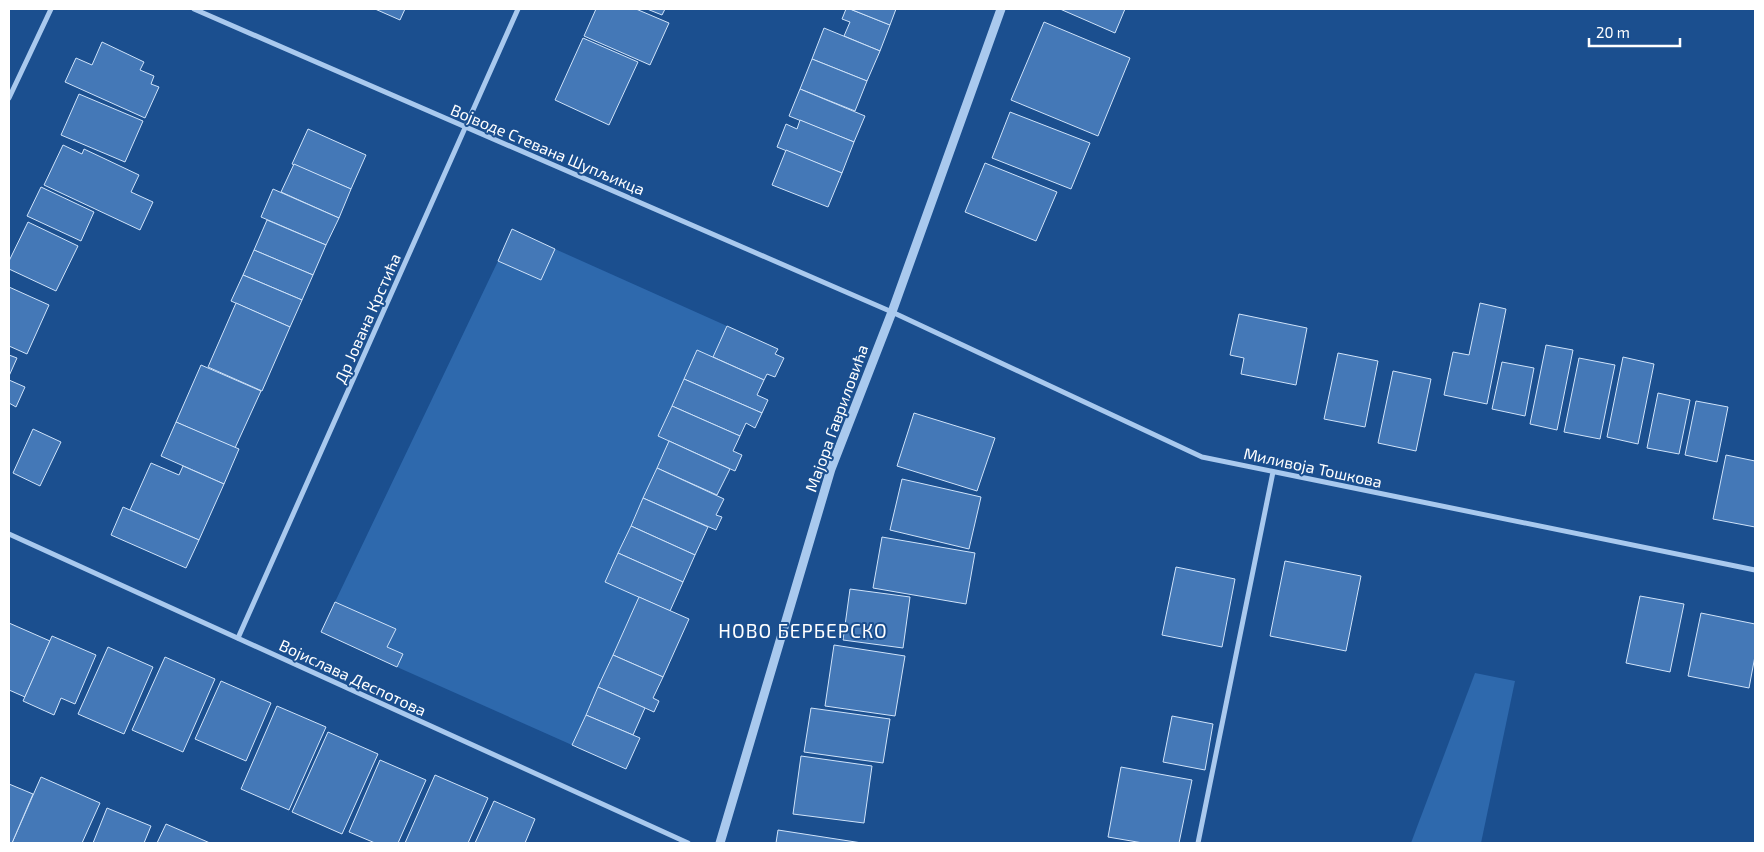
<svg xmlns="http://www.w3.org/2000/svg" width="1764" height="852" font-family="'Exo 2',sans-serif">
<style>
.green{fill:#2e69ad}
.building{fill:#4478b7;stroke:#cfe3fa}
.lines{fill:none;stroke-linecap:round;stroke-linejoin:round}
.minor{stroke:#a9c9ee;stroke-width:5}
.tertiary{stroke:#a9c9ee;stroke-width:9}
.labels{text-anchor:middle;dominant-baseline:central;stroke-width:4;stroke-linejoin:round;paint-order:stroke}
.street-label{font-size:16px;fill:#fff;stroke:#1b4f8f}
.quarter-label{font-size:19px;letter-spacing:1px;fill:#fff;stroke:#1b4f8f}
</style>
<rect width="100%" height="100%" fill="#1b4f8f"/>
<g class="green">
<polygon points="555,249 727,326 713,357 697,350 658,436 669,441 605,582 639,597 572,745 397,667 402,654 387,647 395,629 335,602 498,261 541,280"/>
<polygon points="1475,673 1515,681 1481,843 1411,843"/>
</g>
<g class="building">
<polygon points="375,9 405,9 400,20"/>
<polygon points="596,9 636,9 669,23 650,65 584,36"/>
<polygon points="647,9 665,9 662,15"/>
<polygon points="846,9 850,9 890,25 880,51 844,36 850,22 842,19"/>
<polygon points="850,9 896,9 890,25"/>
<polygon points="1060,9 1125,9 1115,33"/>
<polygon points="1044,22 1130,58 1098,136 1011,100"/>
<polygon points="824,28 880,51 867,81 812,59"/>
<polygon points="583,38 638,62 609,125 555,100"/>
<polygon points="102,42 144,62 140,70 154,76 151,84 159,87 145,118 65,82 76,58 92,65"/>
<polygon points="812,59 867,81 855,111 800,89"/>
<polygon points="800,89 865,116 854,142 789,116"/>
<polygon points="79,94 143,121 125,162 61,135"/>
<polygon points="1010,112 1090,143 1071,189 992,158"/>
<polygon points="800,120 854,142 842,173 777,147 786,124 797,129"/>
<polygon points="308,129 366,155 351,189 292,164"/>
<polygon points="63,145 82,154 84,149 139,175 131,192 153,202 140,230 44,185"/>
<polygon points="786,150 842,173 828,207 772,185"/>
<polygon points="985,163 1057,192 1036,241 965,212"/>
<polygon points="294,164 351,189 339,218 281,192"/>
<polygon points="41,187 94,212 81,241 27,216"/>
<polygon points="273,189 339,218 326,245 261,217"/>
<polygon points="267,220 326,245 313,275 254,250"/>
<polygon points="28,222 78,246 56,291 9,269 9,261"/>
<polygon points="512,229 555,249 541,280 498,261"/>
<polygon points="254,250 313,275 302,300 243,275"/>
<polygon points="243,275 302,300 290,327 231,301"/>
<polygon points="9,287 49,305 27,354 9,346"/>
<polygon points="236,303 290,327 262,391 208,367"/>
<polygon points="1480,303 1506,309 1487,404 1444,395 1453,352 1469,355"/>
<polygon points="1239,314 1307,328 1296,385 1241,374 1244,358 1230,355"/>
<polygon points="727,326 778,349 775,354 784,358 775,377 767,374 764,380 713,357"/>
<polygon points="1546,345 1573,350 1557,430 1530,424"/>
<polygon points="697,350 764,380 757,395 768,400 762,413 684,379"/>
<polygon points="1338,353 1378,361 1365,427 1324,419"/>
<polygon points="9,355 17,358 9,376"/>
<polygon points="1623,357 1654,364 1638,444 1607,437"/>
<polygon points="1579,358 1615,365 1600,439 1564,432"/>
<polygon points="1502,362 1534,368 1525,416 1492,409"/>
<polygon points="201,365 261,391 235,448 176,422"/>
<polygon points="1393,371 1431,379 1416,451 1378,443"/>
<polygon points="684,379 762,413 755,428 746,423 740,436 672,406"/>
<polygon points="9,380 25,387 16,407 9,403"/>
<polygon points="1658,393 1690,400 1679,454 1647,448"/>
<polygon points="1696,401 1728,407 1717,462 1685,455"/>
<polygon points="672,406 740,436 733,451 742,455 735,471 658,436"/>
<polygon points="914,413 995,438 977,491 897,466"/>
<polygon points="176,422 239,449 224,484 161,456"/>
<polygon points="33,429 61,442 40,486 13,473"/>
<polygon points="669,441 730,469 717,495 657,468"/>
<polygon points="1726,455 1755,461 1755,527 1713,519"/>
<polygon points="151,463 179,475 183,466 224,484 199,540 130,510"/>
<polygon points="657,468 724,499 716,515 722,517 716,530 643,498"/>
<polygon points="902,479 981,497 969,549 890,530"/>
<polygon points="643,498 708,527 695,555 631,526"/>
<polygon points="123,507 199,540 186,568 111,535"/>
<polygon points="631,526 695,555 683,582 618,553"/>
<polygon points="882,537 975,553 966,604 873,588"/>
<polygon points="618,553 683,582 670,611 605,582"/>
<polygon points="1285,561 1361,576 1346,651 1270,636"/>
<polygon points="1176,567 1235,579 1222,647 1162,635"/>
<polygon points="850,589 910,597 903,648 843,640"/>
<polygon points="1640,596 1684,604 1670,672 1626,663"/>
<polygon points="639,597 689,619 663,677 613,655"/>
<polygon points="335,602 396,629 387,647 403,654 397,667 321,632"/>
<polygon points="1701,613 1755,624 1755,656 1749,688 1688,676"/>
<polygon points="9,623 50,641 25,697 9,690"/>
<polygon points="52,636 96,655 75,704 61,698 54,715 23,701"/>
<polygon points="834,645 905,656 895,716 825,706"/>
<polygon points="108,647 153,667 124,734 78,714"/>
<polygon points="613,655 663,677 653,698 659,701 654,712 598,687"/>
<polygon points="165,657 215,679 183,752 132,730"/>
<polygon points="221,681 271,703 246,761 195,739"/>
<polygon points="598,687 645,708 633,735 586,715"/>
<polygon points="277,706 326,727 289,810 241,789"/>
<polygon points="811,708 890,719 883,763 804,752"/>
<polygon points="586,715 640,738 626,769 572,745"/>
<polygon points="1172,716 1213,724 1205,770 1163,762"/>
<polygon points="328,732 378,754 342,834 292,812"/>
<polygon points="801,756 872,766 864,823 793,814"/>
<polygon points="380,760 426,780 398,843 375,843 349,832"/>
<polygon points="1121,767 1192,780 1179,843 1143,843 1108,837"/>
<polygon points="435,775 488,798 468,843 405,843"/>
<polygon points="41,777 100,803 82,843 12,843"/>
<polygon points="9,784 33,794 12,843 9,842"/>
<polygon points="494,801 535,819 525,843 475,843"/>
<polygon points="107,808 151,826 144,843 93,843"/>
<polygon points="166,824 210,843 157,843"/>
<polygon points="778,830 862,843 776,843"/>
</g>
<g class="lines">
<g class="minor">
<polyline points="194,9 892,312 1202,457 1755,570"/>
<polyline points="9,98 51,9"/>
<polyline points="9,534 688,843"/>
<polyline points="238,638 518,9"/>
<polyline points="1198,843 1273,472"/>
</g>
<polyline class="tertiary" points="720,843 831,469 892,312 1001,9"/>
</g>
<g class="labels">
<g class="street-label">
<text transform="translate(548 149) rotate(23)">Војводе Стевана Шупљикца</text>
<text transform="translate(367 318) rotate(-66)">Др Јована Крстића</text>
<text transform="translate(836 418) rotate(-70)">Мајора Гавриловића</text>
<text transform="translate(1313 467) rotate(12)">Миливоја Тошкова</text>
<text transform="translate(353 677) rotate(25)">Војислава Деспотова</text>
</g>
<g class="quarter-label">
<text x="803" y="630">НОВО БЕРБЕРСКО</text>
</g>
</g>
<rect width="1764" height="852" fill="none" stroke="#ffffff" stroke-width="20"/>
<path d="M1589 38v8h91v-8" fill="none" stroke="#ffffff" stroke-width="2.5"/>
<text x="1596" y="38" font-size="15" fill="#ffffff" stroke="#1b4f8f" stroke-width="4" paint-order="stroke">20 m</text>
</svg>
